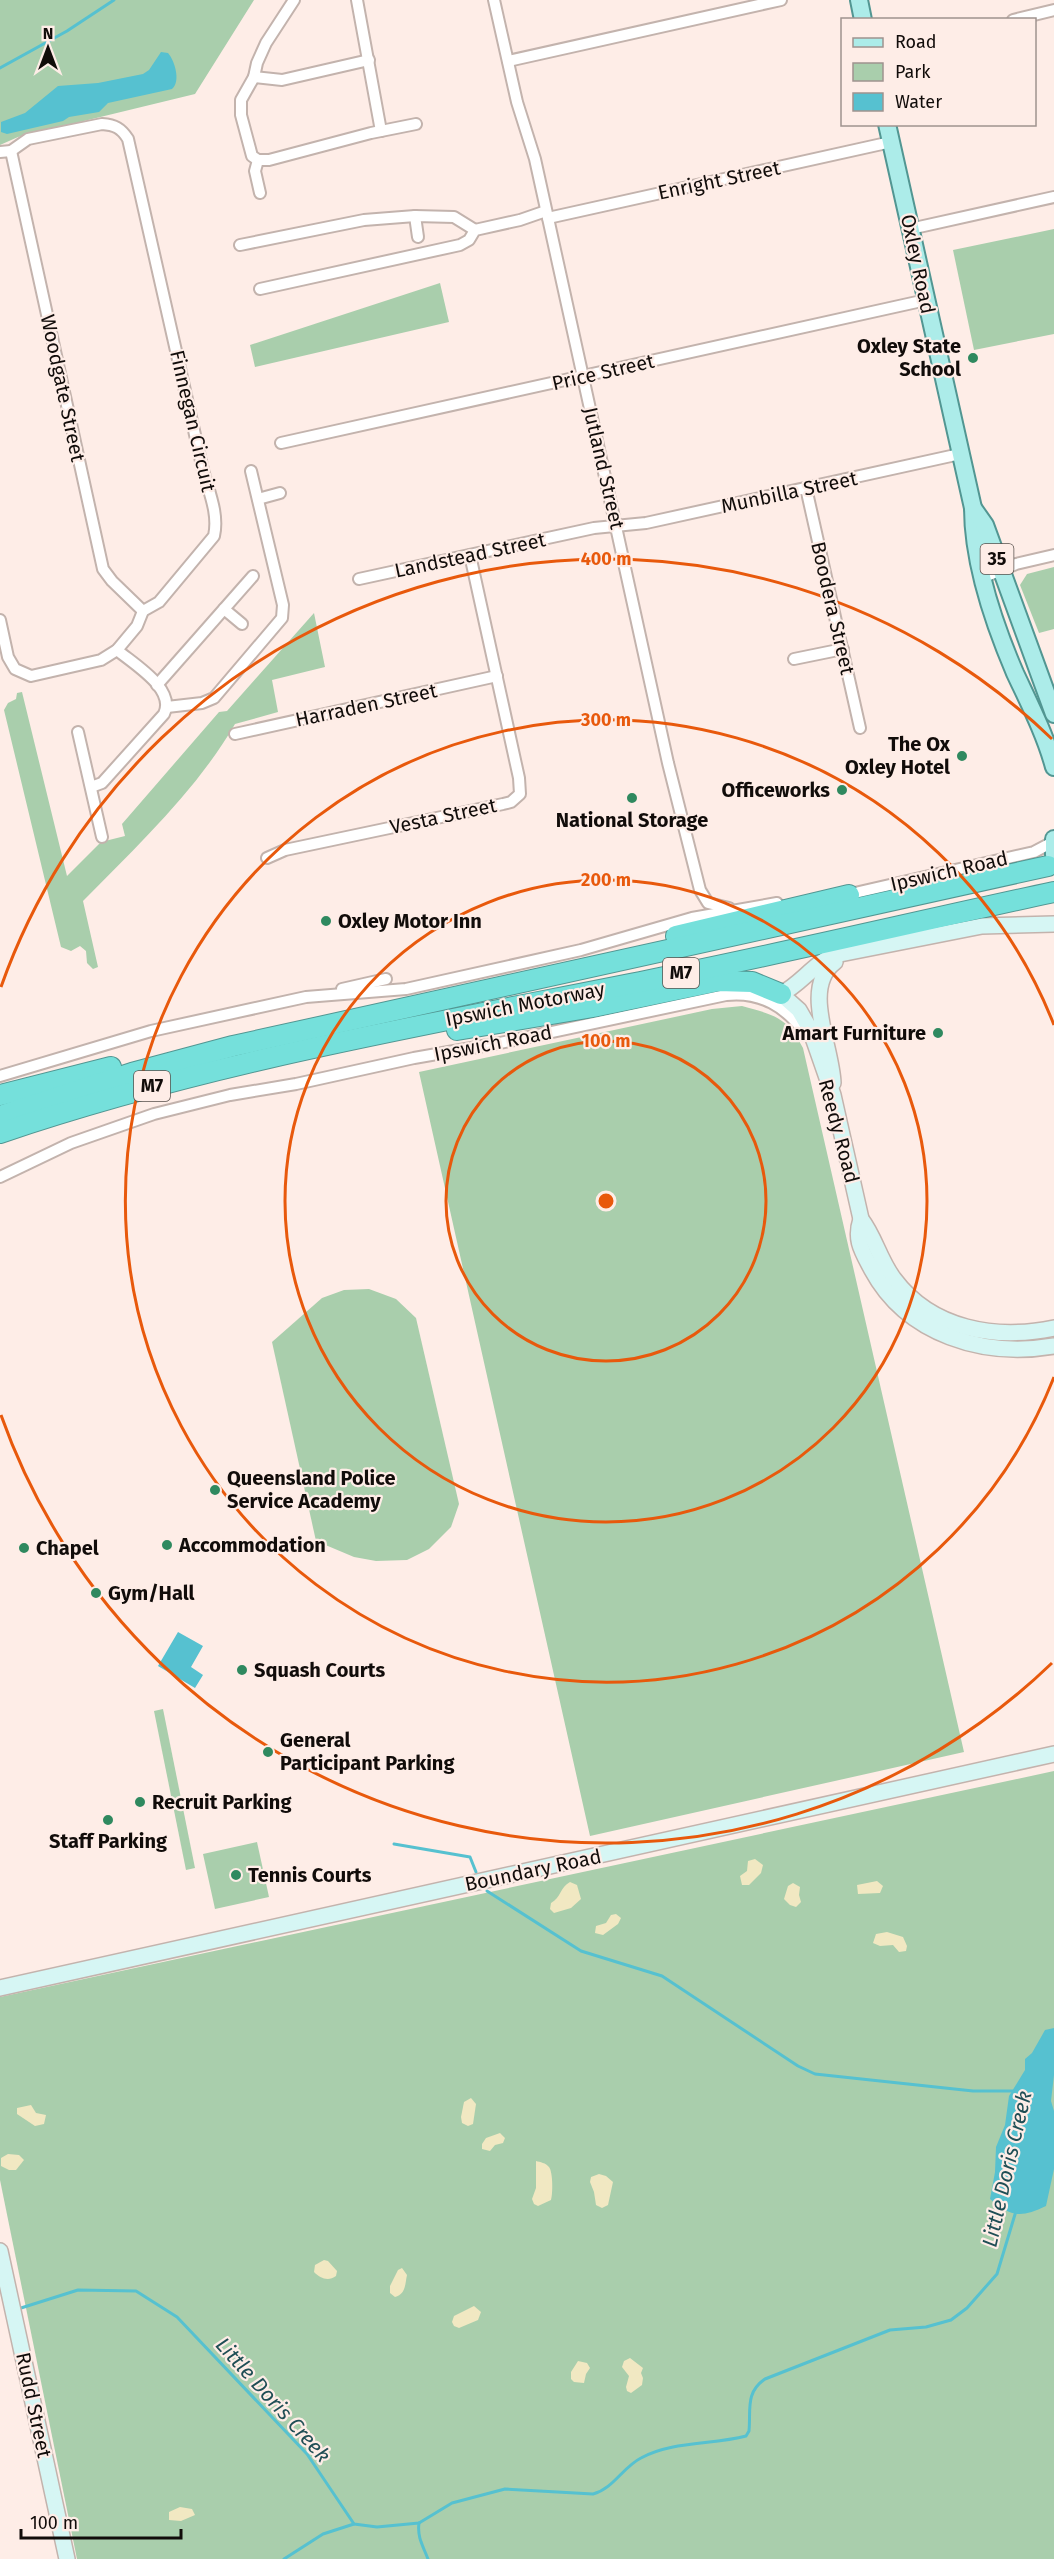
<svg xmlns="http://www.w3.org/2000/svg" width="1054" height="2559" font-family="'Fira Sans',sans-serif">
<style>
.green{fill:#a9ceac}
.sand{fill:#f1e8c2}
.water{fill:#56c1d0}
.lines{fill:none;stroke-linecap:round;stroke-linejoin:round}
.stream{stroke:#56c1d0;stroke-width:3}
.street-casing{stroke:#c3b3ad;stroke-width:14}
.secondary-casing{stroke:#c3b3ad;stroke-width:18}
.primary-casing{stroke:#529692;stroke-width:20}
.highway-casing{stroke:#529692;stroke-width:22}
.street{stroke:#fff;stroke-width:10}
.secondary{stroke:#d6f6f4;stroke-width:15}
.primary{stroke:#acece9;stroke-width:16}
.highway{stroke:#75e0db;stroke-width:20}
.ring{fill:none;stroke:#e8590c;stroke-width:3}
.poi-dot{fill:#2f895f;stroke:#feede7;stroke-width:2}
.labels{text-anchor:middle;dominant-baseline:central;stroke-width:4.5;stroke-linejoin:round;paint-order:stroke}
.shield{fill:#feede7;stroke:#58504c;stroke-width:1.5}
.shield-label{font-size:18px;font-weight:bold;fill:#110c0a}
.street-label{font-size:20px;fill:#110c0a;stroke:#feede7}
.poi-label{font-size:20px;font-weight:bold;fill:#110c0a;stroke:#feede7;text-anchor:start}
.water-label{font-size:21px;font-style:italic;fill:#1f4e55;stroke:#feede7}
.centre{fill:#e8590c;stroke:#feede7;stroke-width:3}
.ring-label{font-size:18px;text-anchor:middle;font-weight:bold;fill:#e8590c;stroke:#feede7;stroke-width:4.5;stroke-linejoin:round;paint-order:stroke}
</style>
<rect width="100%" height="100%" fill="#feede7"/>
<g class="green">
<polygon points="0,0 254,0 195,94 18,137 0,145"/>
<polygon points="1054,229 1054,334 974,350 953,250"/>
<polygon points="440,283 449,322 255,367 250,345"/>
<polygon points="1054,567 1054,629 1039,633 1020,585 1027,574"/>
<path d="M314,613L325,667L272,680L278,712L235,724C196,791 137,846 83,901L98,967L93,969L87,963L86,951L80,946L71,951L61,947L4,710L8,703L16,699L17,693L22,692L67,876L101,842L125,836L122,824L219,712L227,711Z"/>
<path d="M742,1006C774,1015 786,1016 803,1048L964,1752L590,1836L419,1072L712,1009Z"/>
<polygon points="369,1289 396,1299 416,1318 459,1504 451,1527 429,1549 407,1560 376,1561 354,1557 316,1541 272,1342 322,1298 344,1290"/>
<polygon points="163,1709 195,1868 186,1870 154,1711"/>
<polygon points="1054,1771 1054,2559 77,2559 0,2180 0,1997"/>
<polygon points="257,1842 269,1897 215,1909 203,1854"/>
</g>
<g class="sand">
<polygon points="755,1859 763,1865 761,1873 749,1885 742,1885 740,1876 747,1871 748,1861"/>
<polygon points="877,1881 883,1886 880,1893 858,1894 857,1885"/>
<path d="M570,1882L577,1885L581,1899L571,1908L554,1913L550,1909L551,1903C561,1898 560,1887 570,1882Z"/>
<polygon points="793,1883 800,1887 799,1895 801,1902 796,1907 790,1905 784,1899 788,1886"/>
<polygon points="616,1914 621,1918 618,1924 603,1935 595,1933 596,1926 606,1923 611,1915"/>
<polygon points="887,1932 903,1937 907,1946 906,1951 899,1952 893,1945 880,1946 873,1943 876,1934"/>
<polygon points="471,2098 476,2104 473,2124 468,2126 462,2123 461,2117 464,2102"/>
<polygon points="31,2105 36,2113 46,2115 44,2124 35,2126 17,2114 17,2108"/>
<polygon points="500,2133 505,2138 503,2143 495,2145 490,2151 482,2149 482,2144 486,2138"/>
<polygon points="8,2154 19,2155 24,2160 16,2170 9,2170 1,2166 1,2158"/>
<path d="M536,2161C540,2162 546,2163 549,2167C553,2172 553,2194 551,2200L538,2206L534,2204L532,2199L536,2188Z"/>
<polygon points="599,2174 606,2176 613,2182 608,2205 602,2208 596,2205 594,2192 590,2182 591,2177"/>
<path d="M324,2260L328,2261L337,2271L336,2276C328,2282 320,2278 314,2272L315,2265Z"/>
<path d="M402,2268L407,2275C405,2284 406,2294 395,2297L390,2293V2286L398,2270Z"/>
<polygon points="474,2306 481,2312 478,2320 459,2328 454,2326 452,2322 454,2316"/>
<polygon points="630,2358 643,2368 641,2373 643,2378 642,2385 631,2393 627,2391 626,2387 629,2376 622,2367 624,2361"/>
<polygon points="578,2361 587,2363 590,2368 586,2374 584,2383 574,2382 571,2379 571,2372"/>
<polygon points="180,2507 192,2509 195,2515 181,2521 169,2520 169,2512"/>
</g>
<g class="water">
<path d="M161,52L168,53C175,61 181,82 172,89L108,103L99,112L69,117L63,121L7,134L1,132V122L25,113L58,86L98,83L143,74L149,70Z"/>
<polygon points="178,1632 203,1646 191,1667 203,1675 195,1688 158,1666"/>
<path d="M1054,2028V2075L1051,2101L1054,2111V2169L1046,2206C1021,2218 1011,2217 990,2199L995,2172L996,2147L1005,2125L1009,2096L1025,2070V2059L1032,2053L1045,2030Z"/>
</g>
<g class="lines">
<g class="stream">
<polyline points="0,68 67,31 114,0"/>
<polyline points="394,1844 470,1857 476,1872"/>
<polyline points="487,1891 581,1951 662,1976 798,2066 815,2074 973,2091 1013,2091"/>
<path d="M21,2308L78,2290L136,2291L177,2317L307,2454L354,2524L377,2527L419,2523L452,2503L505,2489L593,2494C613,2489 623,2467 641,2458C672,2441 712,2445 746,2436L749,2431C751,2409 745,2393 765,2379L890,2330L926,2327L951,2320L967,2308L997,2274L1016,2211"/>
<path d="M419,2523C417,2537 423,2546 428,2559"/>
<polyline points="284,2559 323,2534 354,2524"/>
</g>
<defs>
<g id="street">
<polyline points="294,0 266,43 257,63 254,77 241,100 241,115 252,156 258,160 269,160 371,133 416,124"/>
<polyline points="357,0 381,131"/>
<polyline points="494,0 517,102 535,159 668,763 700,890 708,903 729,908"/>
<polyline points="1013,20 1054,10"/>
<polyline points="508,61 781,0"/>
<polyline points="254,77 282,80 369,60"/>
<polyline points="11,151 103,569 112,581 143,611"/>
<path d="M0,152L11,151L28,139L102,124C115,125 121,128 128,139L203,470C209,492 219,514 214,536L159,602L143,611L137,626L117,650L101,660L31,676L15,669L8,657L0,620"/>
<polyline points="258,160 255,171 260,193"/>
<polyline points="415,216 418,237"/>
<polyline points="548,218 891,142"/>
<polyline points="910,229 1054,197"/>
<polyline points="240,245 364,220 415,216 454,217 475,230"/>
<polyline points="260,289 460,245 469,240 475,230 520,220 546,211"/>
<polyline points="281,443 926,300"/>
<polyline points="806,488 860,728"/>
<polyline points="258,499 280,493"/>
<polyline points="984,577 1016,564 1054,555"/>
<polyline points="359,579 594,528 646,523 960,454"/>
<polyline points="224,609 242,624"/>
<polyline points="794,659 843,649"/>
<polyline points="157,685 253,576"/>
<polyline points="167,707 202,703 214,698 282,618 283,605 251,471"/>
<polyline points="78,732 102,837"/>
<polyline points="235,734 497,676"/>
<path d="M91,787L102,783L164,714C176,689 135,665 117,650"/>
<polyline points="267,858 285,850 503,804 511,802 520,794 519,778 470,555"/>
<polyline points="846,895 1034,852 1053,842"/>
<polyline points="342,989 386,979"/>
<polyline points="0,1076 151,1031 306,997 406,989 581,950 692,918 777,903"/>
<path d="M0,1177L71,1143L154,1114L230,1095L296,1084L414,1058L500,1043L726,995C761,991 786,1007 806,1034"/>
</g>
<g id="secondary">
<path d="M1054,924L982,926L835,955C814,963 801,984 781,994L799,1010L810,1029L833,1095L861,1219C875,1237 879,1259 894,1279C932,1330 996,1340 1054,1328"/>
<path d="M833,1083C832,1047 801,987 835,962"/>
<path d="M861,1219C854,1240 862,1251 872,1270C907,1335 984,1358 1054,1346"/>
<polyline points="0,1988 1054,1754"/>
<polyline points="0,2251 67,2559"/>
</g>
<g id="primary">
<polyline points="859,0 863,20"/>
<path d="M887,124L973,508C973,561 994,624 1015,673C1029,703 1045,734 1054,767"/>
<polyline points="973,508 985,525 1054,714"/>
<polyline points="1054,839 1054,855"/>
</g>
<g id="highway">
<polyline points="676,936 849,895"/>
<polyline points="457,1030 593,1007 718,981 752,982 781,994"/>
<polyline points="0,1095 111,1067"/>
<polyline points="0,1116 132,1073 233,1046 1048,866"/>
<path d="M0,1133C212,1061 431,1024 650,980C785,953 919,921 1054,892"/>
</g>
</defs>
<use href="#street" class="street-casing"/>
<use href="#secondary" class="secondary-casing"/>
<use href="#primary" class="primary-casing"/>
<use href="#highway" class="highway-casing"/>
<use href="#street" class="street"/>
<use href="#secondary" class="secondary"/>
<use href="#primary" class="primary"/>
<use href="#highway" class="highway"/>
</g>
<g class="ring">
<circle cx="606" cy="1201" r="160"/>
<circle cx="606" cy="1201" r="321"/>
<path d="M1054 1377A481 481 0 1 1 1054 1025"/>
<path d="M1052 1663A642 642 0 0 1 1 1415M1 987A642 642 0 0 1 1052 739"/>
</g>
<g class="poi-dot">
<circle cx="973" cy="358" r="6"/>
<circle cx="962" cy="756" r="6"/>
<circle cx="842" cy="790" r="6"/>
<circle cx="632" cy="798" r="6"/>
<circle cx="326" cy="921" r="6"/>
<circle cx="938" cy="1033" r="6"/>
<circle cx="215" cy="1490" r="6"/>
<circle cx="167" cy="1545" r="6"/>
<circle cx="24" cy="1548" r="6"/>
<circle cx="96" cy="1593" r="6"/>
<circle cx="242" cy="1670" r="6"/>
<circle cx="268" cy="1752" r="6"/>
<circle cx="140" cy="1802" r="6"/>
<circle cx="108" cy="1820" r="6"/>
<circle cx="236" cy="1875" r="6"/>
</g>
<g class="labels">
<g class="shield">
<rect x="980.5" y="544" width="33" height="30" rx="4.5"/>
<rect x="663" y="958" width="36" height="30" rx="4.5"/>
<rect x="134" y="1071" width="36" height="30" rx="4.5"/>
</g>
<g class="shield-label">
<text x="997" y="559">35</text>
<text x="681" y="973">M7</text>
<text x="152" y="1086">M7</text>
</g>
<g class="street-label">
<text transform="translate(719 180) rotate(-12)">Enright Street</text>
<text transform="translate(918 264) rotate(78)">Oxley Road</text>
<text transform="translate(603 372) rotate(-13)">Price Street</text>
<text transform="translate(63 388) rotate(78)">Woodgate Street</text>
<text transform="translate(193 421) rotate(77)">Finnegan Circuit</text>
<text transform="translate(604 468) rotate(77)">Jutland Street</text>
<text transform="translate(789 492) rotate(-12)">Munbilla Street</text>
<text transform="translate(470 555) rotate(-12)">Landstead Street</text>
<text transform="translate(833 608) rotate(77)">Boodera Street</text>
<text transform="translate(366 705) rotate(-12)">Harraden Street</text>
<text transform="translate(443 816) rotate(-12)">Vesta Street</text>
<text transform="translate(949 871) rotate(-13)">Ipswich Road</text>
<text transform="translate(525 1004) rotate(-11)">Ipswich Motorway</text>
<text transform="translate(493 1043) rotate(-11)">Ipswich Road</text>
<text transform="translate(839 1131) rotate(75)">Reedy Road</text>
<text transform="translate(533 1870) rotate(-12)">Boundary Road</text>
<text transform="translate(34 2405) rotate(78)">Rudd Street</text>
</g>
<g class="poi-label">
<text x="961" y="346" text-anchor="end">Oxley State<tspan x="961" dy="23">School</tspan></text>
<text x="950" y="744" text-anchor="end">The Ox<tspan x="950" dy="23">Oxley Hotel</tspan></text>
<text x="830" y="790" text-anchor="end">Officeworks</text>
<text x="632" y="820" text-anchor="middle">National Storage</text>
<text x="338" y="921">Oxley Motor Inn</text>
<text x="926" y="1033" text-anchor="end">Amart Furniture</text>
<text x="227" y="1478">Queensland Police<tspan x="227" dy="23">Service Academy</tspan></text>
<text x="179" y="1545">Accommodation</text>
<text x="36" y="1548">Chapel</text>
<text x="108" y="1593">Gym/Hall</text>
<text x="254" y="1670">Squash Courts</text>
<text x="280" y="1740">General<tspan x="280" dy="23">Participant Parking</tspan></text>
<text x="152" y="1802">Recruit Parking</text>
<text x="108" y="1841" text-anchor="middle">Staff Parking</text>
<text x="248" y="1875">Tennis Courts</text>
</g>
<g class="water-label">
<text transform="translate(1007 2169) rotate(-77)">Little Doris Creek</text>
<text transform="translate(273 2400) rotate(48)">Little Doris Creek</text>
</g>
</g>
<circle cx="606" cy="1201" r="9" class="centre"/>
<g class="ring-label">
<text x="606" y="565">400 m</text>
<text x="606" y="726">300 m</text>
<text x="606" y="886">200 m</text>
<text x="606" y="1047">100 m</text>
</g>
<rect x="841" y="18" width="195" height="108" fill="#feede7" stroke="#9f938f" stroke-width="1.5"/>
<rect x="853" y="38" width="30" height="9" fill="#acece9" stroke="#9f938f" stroke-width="1.5"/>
<text x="895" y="48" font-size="18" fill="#110c0a">Road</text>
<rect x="853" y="63" width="30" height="18" fill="#a9ceac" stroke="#9f938f" stroke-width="1.5"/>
<text x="895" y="78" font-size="18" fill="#110c0a">Park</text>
<rect x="853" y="93" width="30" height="18" fill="#56c1d0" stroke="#9f938f" stroke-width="1.5"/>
<text x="895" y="108" font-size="18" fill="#110c0a">Water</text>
<g transform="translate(48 48)" stroke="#feede7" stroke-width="4.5" paint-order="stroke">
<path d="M0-4.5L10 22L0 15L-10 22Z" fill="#110c0a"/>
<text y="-9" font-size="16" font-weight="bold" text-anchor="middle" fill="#110c0a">N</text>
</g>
<path d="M21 2529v9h160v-9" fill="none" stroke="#110c0a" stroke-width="3"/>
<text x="30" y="2529" font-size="18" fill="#110c0a" stroke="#feede7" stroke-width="4.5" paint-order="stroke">100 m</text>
</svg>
